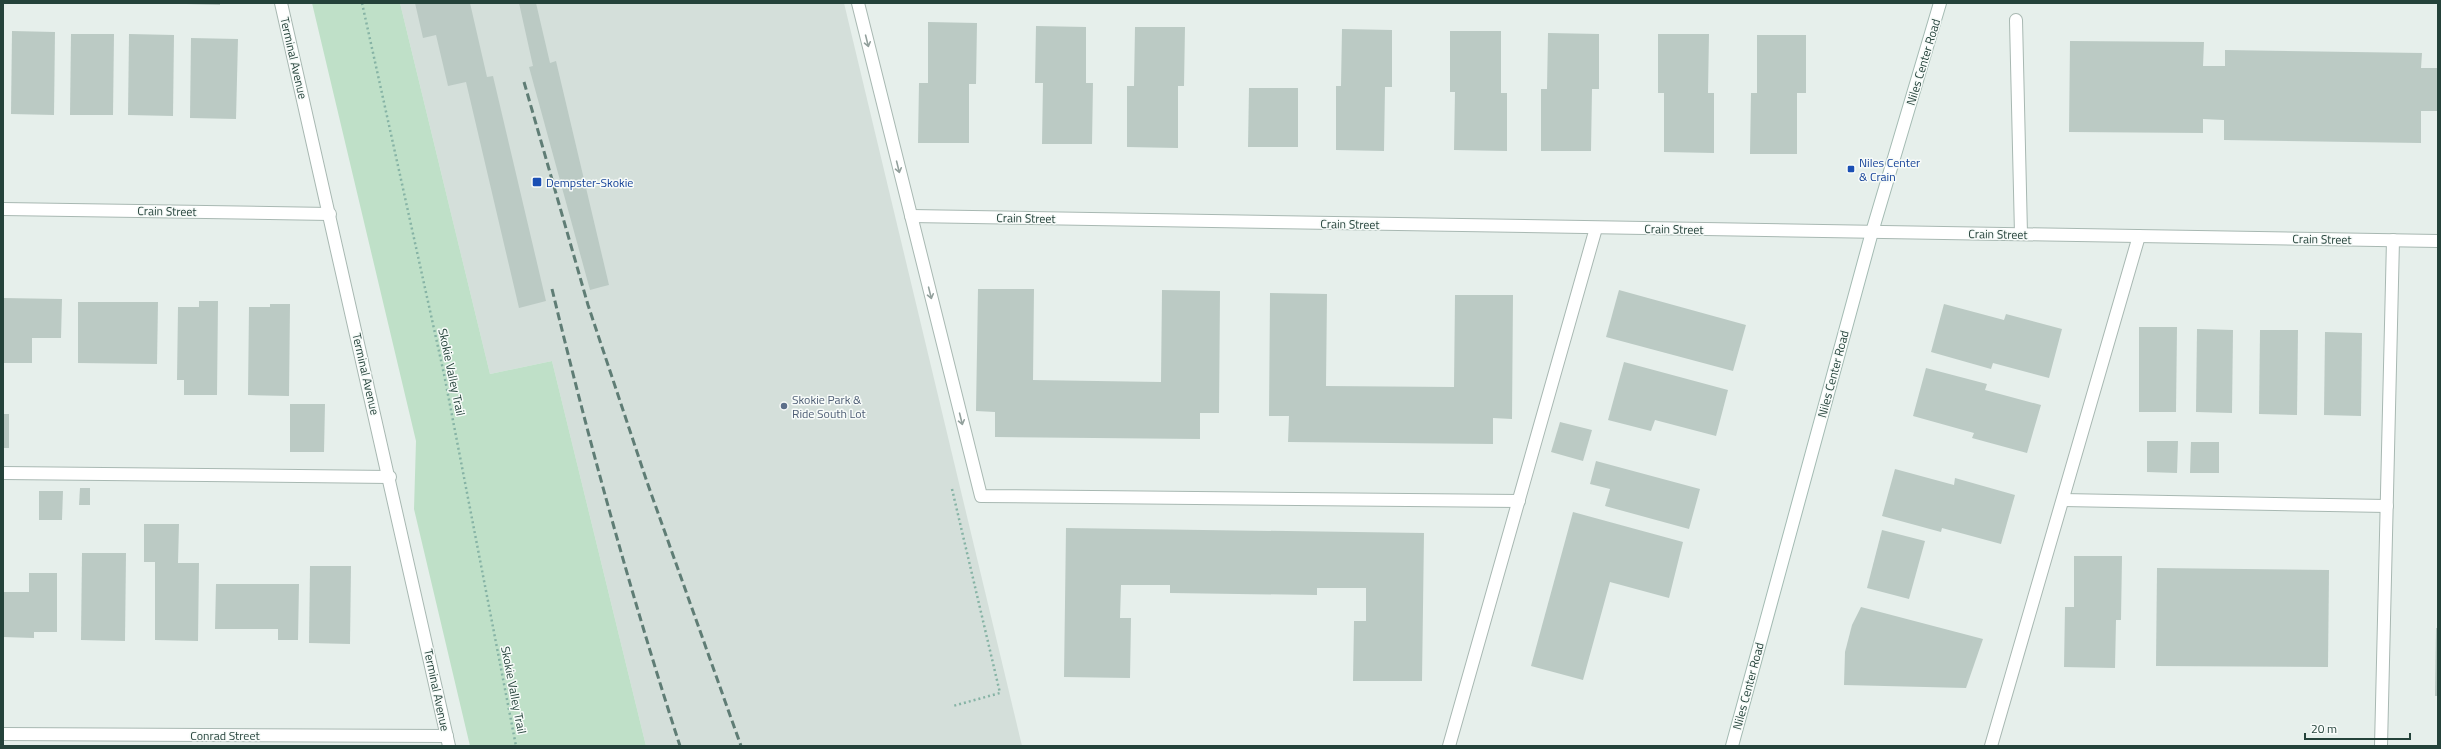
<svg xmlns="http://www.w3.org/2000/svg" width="2441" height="749" font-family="'Titillium Web',sans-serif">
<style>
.built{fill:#d4dfda}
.green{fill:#bfe0c8}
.building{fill:#bbcac4}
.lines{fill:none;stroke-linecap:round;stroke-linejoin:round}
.lane-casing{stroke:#a8b8b2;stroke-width:14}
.street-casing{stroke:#a8b8b2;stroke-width:14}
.secondary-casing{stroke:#a4bbb3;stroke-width:14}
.path{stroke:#86b3a5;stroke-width:2.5;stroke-dasharray:2 3;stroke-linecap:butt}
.lane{stroke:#fff;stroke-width:12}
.street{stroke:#fff;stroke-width:12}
.secondary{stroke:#fff;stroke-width:12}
.rail{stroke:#5f7d75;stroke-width:3;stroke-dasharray:8 4;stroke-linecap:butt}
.oneway{stroke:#92a09c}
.transit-dot{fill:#1a4fb4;stroke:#f7fbf9;stroke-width:1.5}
.service-dot{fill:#5c6f8a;stroke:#f7fbf9;stroke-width:1.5}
.labels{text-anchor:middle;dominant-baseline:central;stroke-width:3;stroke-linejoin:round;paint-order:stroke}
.street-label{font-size:12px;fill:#24423a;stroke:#f7fbf9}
.transit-label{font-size:12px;fill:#164399;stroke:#f7fbf9;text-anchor:start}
.service-label{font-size:12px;fill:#4e5e75;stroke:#f7fbf9;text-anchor:start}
</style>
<rect width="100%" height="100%" fill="#e6efeb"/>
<polygon class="built" points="400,3 844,3 1022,746 646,746 552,361 490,374"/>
<polygon class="green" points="312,3 400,3 490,374 552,361 646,746 470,746 414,509 416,441"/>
<g class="building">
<polygon points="187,3 220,3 220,5 186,4"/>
<polygon points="415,3 470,3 487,77 493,76 546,301 519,308 466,82 448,86 436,35 423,38"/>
<polygon points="519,3 536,3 550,63 556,61 609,285 601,287 590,290 529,67 533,66"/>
<polygon points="928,22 977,23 976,84 969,84 969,143 918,143 919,83 928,83"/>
<polygon points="1036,26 1086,27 1086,83 1093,83 1092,144 1042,144 1043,83 1035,83"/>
<polygon points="1135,27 1185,27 1184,86 1178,86 1178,148 1127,147 1127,86 1134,86"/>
<polygon points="1342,29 1392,30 1392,87 1385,87 1384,151 1336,150 1336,86 1341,86"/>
<polygon points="12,31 55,32 54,115 11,114"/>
<polygon points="1450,31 1501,31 1501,93 1507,93 1507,151 1454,150 1455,92 1450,92"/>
<polygon points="1548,33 1599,34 1599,89 1592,89 1591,151 1541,151 1541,89 1547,89"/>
<polygon points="71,34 114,34 113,115 70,115"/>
<polygon points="129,34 174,35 173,116 128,115"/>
<polygon points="1658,34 1709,34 1708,93 1714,93 1714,153 1664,152 1664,93 1658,93"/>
<polygon points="1757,35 1806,35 1806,93 1797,93 1797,154 1750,154 1751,93 1757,93"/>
<polygon points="191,38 238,39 236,119 190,118"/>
<polygon points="2070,41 2204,42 2203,66 2225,66 2225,50 2422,53 2421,68 2438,68 2438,111 2421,111 2421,143 2224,140 2224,120 2203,119 2203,133 2069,132"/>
<polygon points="1249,88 1298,88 1298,147 1248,147"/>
<polygon points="978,289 1034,289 1033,380 1161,382 1162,290 1220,291 1219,413 1200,413 1200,439 995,437 995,412 976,411"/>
<polygon points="1619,290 1746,325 1733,371 1606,337"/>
<polygon points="1270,293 1327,294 1326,386 1454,387 1455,295 1513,295 1512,419 1493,418 1493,444 1288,442 1289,416 1269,416"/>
<polygon points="3,298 62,299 61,338 32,338 32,363 3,363"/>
<polygon points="199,301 218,301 217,395 184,395 184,380 177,380 178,307 199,307"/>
<polygon points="78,302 158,302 157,364 78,363"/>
<polygon points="270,304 290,304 289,396 248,395 249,307 270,307"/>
<polygon points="1944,304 2004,320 2006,314 2062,329 2049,378 1993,363 1991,369 1931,352"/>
<polygon points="2139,327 2177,327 2176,412 2139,412"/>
<polygon points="2197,329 2233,330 2232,413 2196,412"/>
<polygon points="2260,330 2298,330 2297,415 2259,414"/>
<polygon points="2325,332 2362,333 2361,416 2324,415"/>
<polygon points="1624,362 1728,390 1716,436 1655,420 1651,431 1608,420"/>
<polygon points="1926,368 1987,384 1985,390 2041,405 2027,453 1972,438 1974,433 1913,416"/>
<polygon points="290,404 325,404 324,452 290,452"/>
<rect x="3" y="414" width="6" height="34"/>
<polygon points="1560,422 1592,430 1583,461 1551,452"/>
<polygon points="2147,441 2178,441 2177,473 2147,472"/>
<polygon points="2191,442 2219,442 2219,473 2190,473"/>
<polygon points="1596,461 1700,489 1689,529 1605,506 1610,489 1590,484"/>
<polygon points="1895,469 1954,485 1955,478 2015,495 2001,544 1942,528 1941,532 1882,516"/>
<polygon points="80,488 90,488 90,505 79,505"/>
<polygon points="39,491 63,491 62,520 39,520"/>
<polygon points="1573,512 1683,542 1669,598 1610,582 1583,680 1531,666"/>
<polygon points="144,524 179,524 178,563 199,563 198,641 155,640 155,562 144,562"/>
<polygon points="1066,528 1424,533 1422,681 1353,681 1354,621 1366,621 1366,588 1317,588 1317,595 1170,593 1170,585 1121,585 1120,618 1131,618 1130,678 1064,677"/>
<polygon points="1882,530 1925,541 1909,599 1867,588"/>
<polygon points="82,553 126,553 125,641 81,640"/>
<polygon points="2074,556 2122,556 2121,620 2116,620 2115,668 2064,667 2065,607 2074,607"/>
<polygon points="310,566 351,566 350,644 309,643"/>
<polygon points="2157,568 2329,570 2328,667 2156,666"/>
<polygon points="29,573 57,573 57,632 34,632 34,638 3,637 4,592 29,592"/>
<polygon points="216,584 299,584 298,640 278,640 278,629 215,629"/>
<polygon points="1861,607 1983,639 1966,688 1844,685 1845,652 1852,625"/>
<polygon points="2436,628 2438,628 2438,696 2435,696"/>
</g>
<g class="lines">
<defs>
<g id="lane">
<polyline points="858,3 981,496 1519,501"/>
<polyline points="2016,20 2021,234"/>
<polyline points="3,473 390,477"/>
<polyline points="2063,500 2387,506"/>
<polyline points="1449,746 1596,228"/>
<polyline points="1991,746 2139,236"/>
<polyline points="2381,746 2393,240"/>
</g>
<g id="street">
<polyline points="281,3 449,746"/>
<polyline points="3,209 330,214"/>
<polyline points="911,216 2438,241"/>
<polyline points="3,734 447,736"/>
</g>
<polyline id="secondary" points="1732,746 1872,232 1940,3"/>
</defs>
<use href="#lane" class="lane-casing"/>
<use href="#street" class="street-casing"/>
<use href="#secondary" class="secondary-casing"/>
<g class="path">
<polyline points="362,3 444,374 516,746"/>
<polyline points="952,489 1000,693 953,706"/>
</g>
<use href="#lane" class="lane"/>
<use href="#street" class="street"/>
<use href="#secondary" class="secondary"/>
<g class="rail">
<polyline points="524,82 588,305 647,482 741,746"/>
<path d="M552,289C589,442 631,595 680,746"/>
</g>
</g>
<defs><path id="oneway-shaft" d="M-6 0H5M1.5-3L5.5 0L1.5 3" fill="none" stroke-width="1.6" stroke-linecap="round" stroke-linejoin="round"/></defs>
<g class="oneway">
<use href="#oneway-shaft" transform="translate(867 41) rotate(76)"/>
<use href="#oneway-shaft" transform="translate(898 167) rotate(76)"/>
<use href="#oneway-shaft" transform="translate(930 293) rotate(76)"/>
<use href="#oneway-shaft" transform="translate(961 419) rotate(76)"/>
</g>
<g class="transit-dot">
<rect x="1847" y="165" width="8" height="8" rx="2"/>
<rect x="532" y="177" width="10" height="10" rx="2"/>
</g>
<circle class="service-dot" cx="784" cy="406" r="4"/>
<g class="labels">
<g class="street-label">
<text transform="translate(294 58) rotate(77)">Terminal Avenue</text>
<text transform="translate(1923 62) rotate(-73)">Niles Center Road</text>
<text transform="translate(167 211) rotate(1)">Crain Street</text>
<text transform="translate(1026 218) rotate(1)">Crain Street</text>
<text transform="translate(1350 224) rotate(1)">Crain Street</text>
<text transform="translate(1674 229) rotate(1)">Crain Street</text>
<text transform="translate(1998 234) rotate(1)">Crain Street</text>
<text transform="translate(2322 239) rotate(1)">Crain Street</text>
<text transform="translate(452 372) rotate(78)">Skokie Valley Trail</text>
<text transform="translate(366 374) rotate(77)">Terminal Avenue</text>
<text transform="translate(1833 374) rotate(-75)">Niles Center Road</text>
<text transform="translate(1748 686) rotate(-75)">Niles Center Road</text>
<text transform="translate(437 690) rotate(78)">Terminal Avenue</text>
<text transform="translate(514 690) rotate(79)">Skokie Valley Trail</text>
<text x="225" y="735">Conrad Street</text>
</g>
<g class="transit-label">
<text x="1859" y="162">Niles Center<tspan x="1859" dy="14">&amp; Crain</tspan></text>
<text x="546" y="182">Dempster-Skokie</text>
</g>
<g class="service-label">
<text x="792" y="399">Skokie Park &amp;<tspan x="792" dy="14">Ride South Lot</tspan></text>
</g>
</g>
<rect width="2441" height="749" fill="none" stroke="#24423a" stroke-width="8"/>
<path d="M2305 733v6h105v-6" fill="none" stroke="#24423a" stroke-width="2"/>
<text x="2311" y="733" font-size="12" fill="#24423a" stroke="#f7fbf9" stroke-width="3" paint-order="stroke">20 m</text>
</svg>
